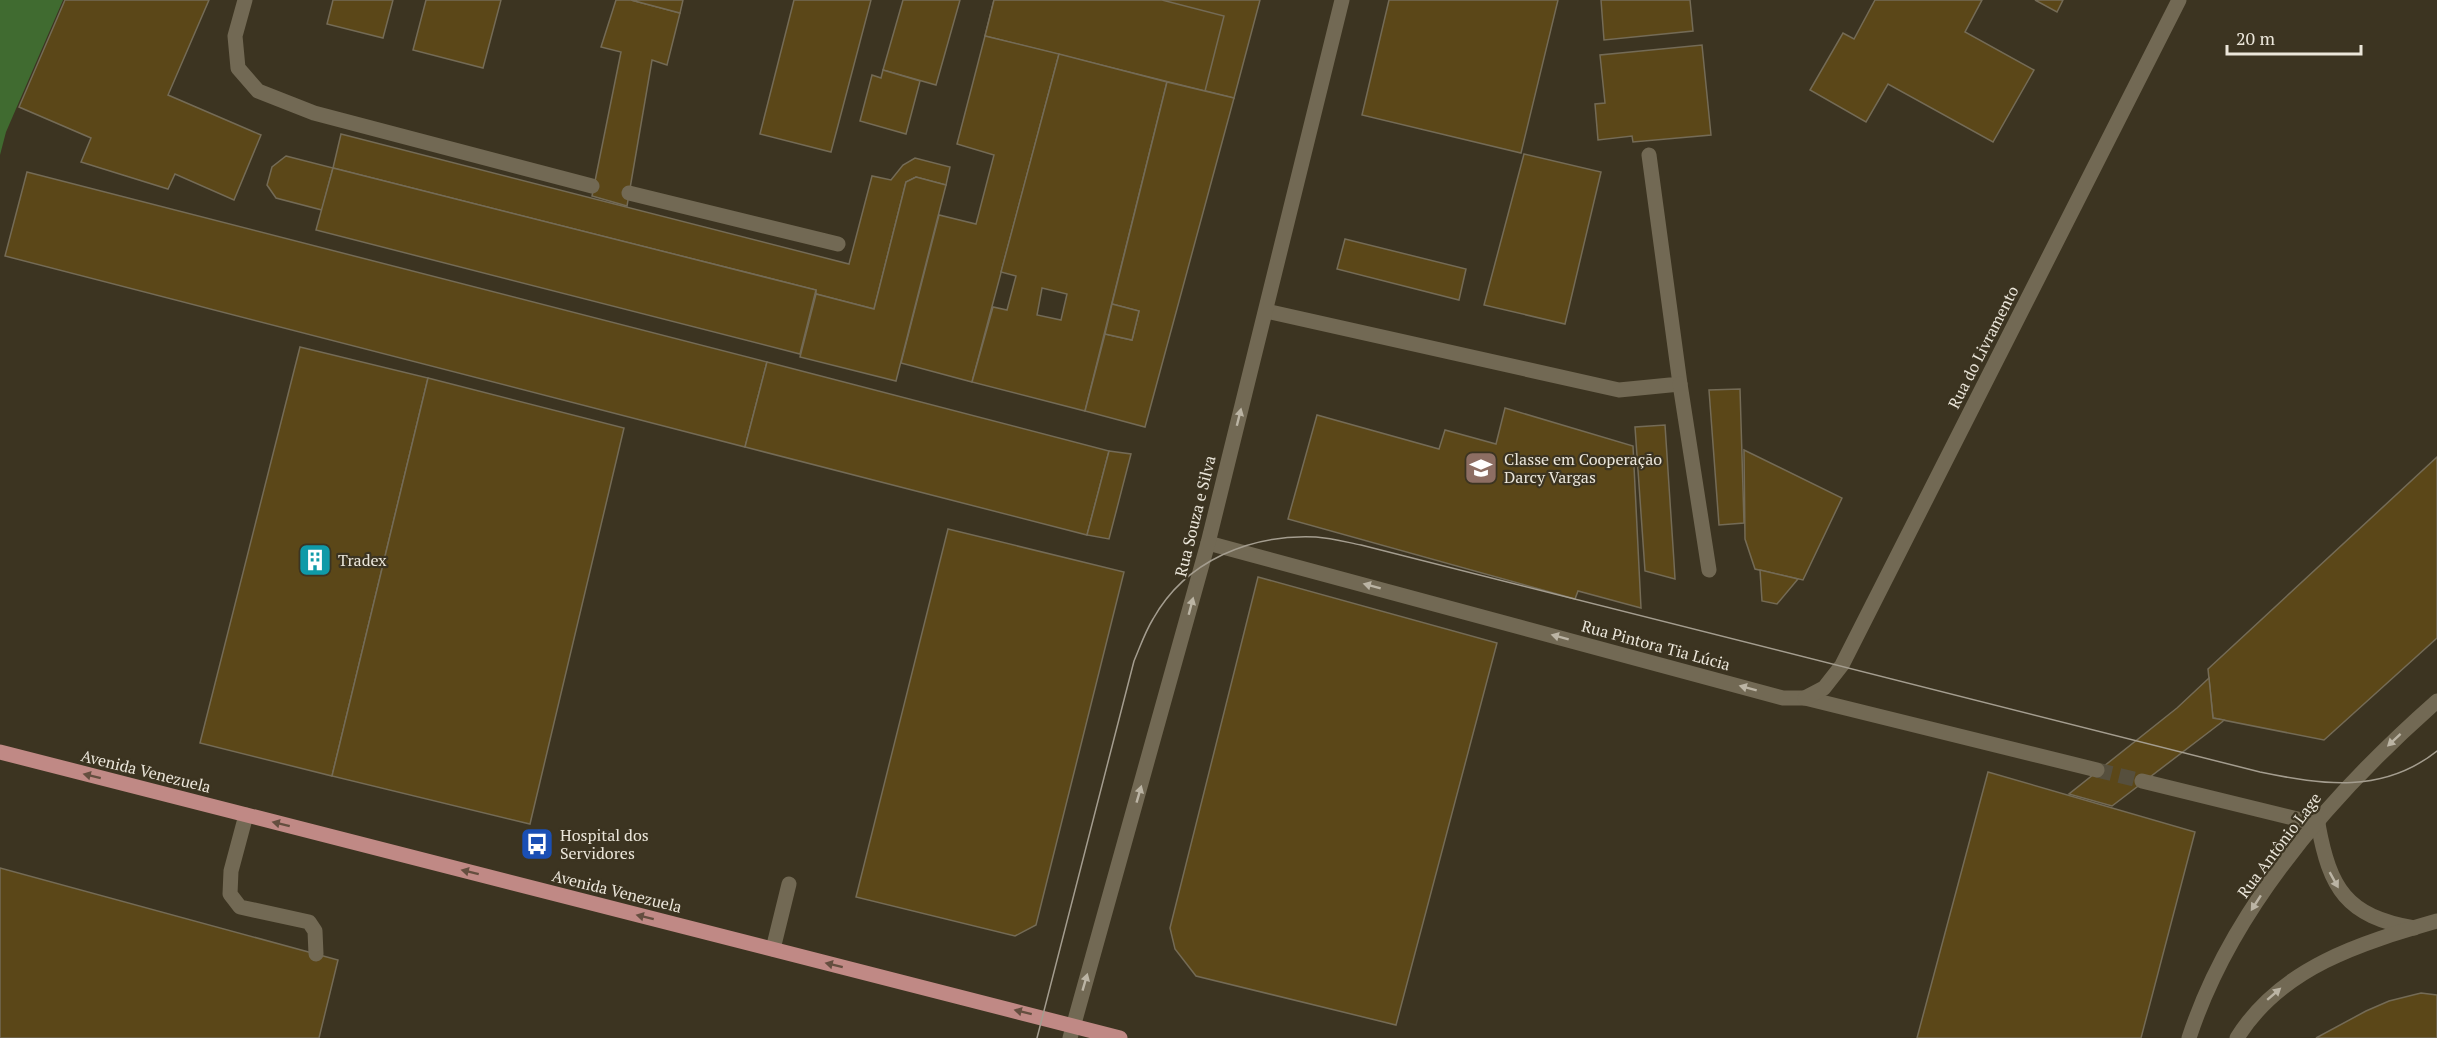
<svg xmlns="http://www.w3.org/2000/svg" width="2437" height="1038" font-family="'PT Serif',serif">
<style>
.green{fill:#406b30}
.building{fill:#5b4718;stroke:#746b56;stroke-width:1.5;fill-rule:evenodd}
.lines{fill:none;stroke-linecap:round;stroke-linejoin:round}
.street-tunnel{stroke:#564f3d;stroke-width:15;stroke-dasharray:15 8;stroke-linecap:butt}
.lane{stroke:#726954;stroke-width:15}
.street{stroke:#726954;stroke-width:15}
.secondary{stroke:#726954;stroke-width:15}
.primary{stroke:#c08985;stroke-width:15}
.tram{stroke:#a49d8f;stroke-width:1.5}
.oneway{fill:#bbb4a4}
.oneway2{fill:#644e3f}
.labels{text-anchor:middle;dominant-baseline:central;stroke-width:4.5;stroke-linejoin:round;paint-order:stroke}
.street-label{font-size:16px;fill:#ebe6da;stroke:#3c3421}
.poi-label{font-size:16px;fill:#ebe6da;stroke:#3c3421;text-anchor:start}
</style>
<rect width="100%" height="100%" fill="#3c3421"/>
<polygon class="green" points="0,0 63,0 6,132 0,155"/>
<g class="building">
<polygon points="65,0 209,0 168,95 261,135 234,200 175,174 168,189 81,162 91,138 19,107"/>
<polygon points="333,0 393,0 383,38 327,24"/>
<polygon points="426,0 501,0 483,68 413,50"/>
<polygon points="616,0 631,0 680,13 667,65 652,60 627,206 592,196 621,52 601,47"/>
<polygon points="631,0 683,0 680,13"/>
<polygon points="794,0 871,0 831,152 760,134"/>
<polygon points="903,0 960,0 936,85 883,70"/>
<polygon points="994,0 1260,0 1234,98 985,36"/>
<polygon points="994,0 1162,0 1224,16 1205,91 985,36"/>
<polygon points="1389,0 1558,0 1521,153 1362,115"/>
<polygon points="1601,0 1690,0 1693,31 1604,40"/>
<polygon points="1875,0 1982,0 1965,32 2034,70 1993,142 1888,84 1866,122 1810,90 1843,33 1854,39"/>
<polygon points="2035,0 2063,0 2057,12"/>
<polygon points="985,36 1059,54 972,382 901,363 939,215 976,224 994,155 957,144"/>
<polygon points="1702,45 1711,135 1633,142 1632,136 1598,140 1595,104 1605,103 1600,55"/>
<path d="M1059,54L1167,82L1085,411L972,382L993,307L1007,310L1016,276L1001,272ZM1042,288L1067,294L1061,320L1037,315Z"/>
<polygon points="883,70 920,81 906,134 860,121 872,75 881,78"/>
<polygon points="1167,82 1234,98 1145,427 1085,411 1105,334 1132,340 1139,311 1112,304"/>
<polygon points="341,134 849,264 872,176 891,180 903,165 915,158 950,167 946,185 916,177 906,182 874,309 816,294 816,290 333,168"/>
<polygon points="1524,154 1601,172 1565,324 1484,305"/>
<polygon points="286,156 333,168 322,210 276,198 267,185 272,167"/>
<polygon points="333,168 816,290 800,354 316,230"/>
<polygon points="27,172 767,362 745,447 5,256"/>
<polygon points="916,177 946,185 896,381 800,357 816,294 874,309 906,182"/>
<polygon points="1345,239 1466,269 1459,300 1337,269"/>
<polygon points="1112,304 1139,311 1132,340 1105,334"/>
<polygon points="300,347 428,378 332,776 200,743"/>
<polygon points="767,362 1109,451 1087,535 745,447"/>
<polygon points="428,378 624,428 530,824 332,776"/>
<polygon points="1740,389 1744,523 1719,525 1709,390"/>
<polygon points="1505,408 1633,446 1641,608 1578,591 1575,599 1288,519 1317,415 1439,449 1445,430 1496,444"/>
<polygon points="1665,425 1674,562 1675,579 1645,571 1635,427"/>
<polygon points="1744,450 1842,498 1803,580 1755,569 1745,539"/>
<polygon points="1109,451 1131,454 1109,539 1087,535"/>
<polygon points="2437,457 2437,638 2324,740 2213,718 2208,669"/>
<polygon points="948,529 1124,572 1036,925 1015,936 856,897"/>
<polygon points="1760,570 1798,579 1777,604 1762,601"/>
<polygon points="1258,577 1497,643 1396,1025 1196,976 1175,949 1170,928"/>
<polygon points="2209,678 2213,718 2224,720 2222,722 2112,806 2069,794 2177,708"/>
<polygon points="1988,772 2195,832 2141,1038 1917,1038"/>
<polygon points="0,868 338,960 319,1038 0,1038"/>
<polygon points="2421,993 2437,995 2437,1038 2316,1038 2366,1011 2389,1001"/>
</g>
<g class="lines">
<polyline class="street-tunnel" points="2097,770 2142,781"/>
<g class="lane">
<polyline points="245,0 235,36 238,68 258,91 314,113 592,186"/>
<polyline points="629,193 838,244"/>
<polyline points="1266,311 1619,390 1680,384 1649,155"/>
<polyline points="1680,384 1709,570"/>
<polyline points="246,815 231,871 230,894 240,907 309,922 315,931 316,954"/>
<polyline points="773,949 789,884"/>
</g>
<g class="street">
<polyline points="1208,543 1783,698 1805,698 2097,770"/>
<polyline points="1805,698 1824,688 1842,665 2179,0"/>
<polyline points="2142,781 2318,824"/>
<polyline points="1070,1038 1208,543 1342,0"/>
</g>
<g class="secondary">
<path d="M2318,824C2330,889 2346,916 2414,928"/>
<path d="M2189,1038C2232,906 2335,791 2437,701"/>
<path d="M2237,1038C2281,967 2361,943 2437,921"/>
</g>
<polyline class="primary" points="0,752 1120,1038"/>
<path class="tram" d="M1037,1038L1134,661C1140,647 1145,632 1153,619C1186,560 1251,534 1316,537C1331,538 1346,542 1361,545L2260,772C2323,785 2383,794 2437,751"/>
</g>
<defs><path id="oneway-solid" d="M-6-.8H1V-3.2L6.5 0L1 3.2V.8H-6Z" transform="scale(1.5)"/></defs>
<g class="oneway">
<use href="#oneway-solid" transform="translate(1239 417) rotate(-76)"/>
<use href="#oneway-solid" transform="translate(1372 586) rotate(-165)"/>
<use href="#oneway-solid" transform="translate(1191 606) rotate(-75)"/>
<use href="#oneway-solid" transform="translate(1560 637) rotate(-165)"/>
<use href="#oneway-solid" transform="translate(1748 688) rotate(-165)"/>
<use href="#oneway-solid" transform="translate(2394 740) rotate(137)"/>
<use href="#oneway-solid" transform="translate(1139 794) rotate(-74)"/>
<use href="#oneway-solid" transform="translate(2334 880) rotate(61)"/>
<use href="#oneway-solid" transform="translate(2256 903) rotate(123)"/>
<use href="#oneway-solid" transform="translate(1085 982) rotate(-74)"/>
<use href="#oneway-solid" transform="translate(2274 994) rotate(-41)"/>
</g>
<g class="oneway2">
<use href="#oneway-solid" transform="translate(92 776) rotate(-166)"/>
<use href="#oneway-solid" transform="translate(281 824) rotate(-166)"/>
<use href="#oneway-solid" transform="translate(470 872) rotate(-166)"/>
<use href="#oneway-solid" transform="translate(645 917) rotate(-166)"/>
<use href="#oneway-solid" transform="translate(834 965) rotate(-166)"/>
<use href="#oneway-solid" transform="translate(1023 1012) rotate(-166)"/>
</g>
<defs>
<symbol id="school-square" viewBox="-11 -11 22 22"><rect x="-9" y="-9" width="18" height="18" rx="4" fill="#8d6e63" stroke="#3c3421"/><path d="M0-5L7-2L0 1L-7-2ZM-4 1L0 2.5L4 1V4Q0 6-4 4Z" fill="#fff"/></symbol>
<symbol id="building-square" viewBox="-11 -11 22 22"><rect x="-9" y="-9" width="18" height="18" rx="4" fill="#0f9aa8" stroke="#3c3421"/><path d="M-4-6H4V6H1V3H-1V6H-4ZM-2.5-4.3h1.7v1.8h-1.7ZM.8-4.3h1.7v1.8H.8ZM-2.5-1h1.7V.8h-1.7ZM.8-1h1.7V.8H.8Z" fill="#fff"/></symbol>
<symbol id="bus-square" viewBox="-11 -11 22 22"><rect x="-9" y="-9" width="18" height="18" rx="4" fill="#1a4fb4" stroke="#3c3421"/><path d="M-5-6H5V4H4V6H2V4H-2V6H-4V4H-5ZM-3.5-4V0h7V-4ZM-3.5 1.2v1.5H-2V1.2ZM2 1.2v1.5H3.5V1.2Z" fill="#fff"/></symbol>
</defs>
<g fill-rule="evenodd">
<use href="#school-square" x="1462" y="449" width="38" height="38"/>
<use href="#building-square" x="296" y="541" width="38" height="38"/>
<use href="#bus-square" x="518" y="825" width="38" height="38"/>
</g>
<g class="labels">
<g class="street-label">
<text transform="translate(1983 347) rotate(-63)">Rua do Livramento</text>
<text transform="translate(1195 516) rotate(-76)">Rua Souza e Silva</text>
<text transform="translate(1656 645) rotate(15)">Rua Pintora Tia Lúcia</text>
<text transform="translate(146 771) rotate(14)">Avenida Venezuela</text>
<text transform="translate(2279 845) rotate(-53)">Rua Antônio Lage</text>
<text transform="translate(617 891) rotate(14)">Avenida Venezuela</text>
</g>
<g class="poi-label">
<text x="1504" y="459">Classe em Cooperação<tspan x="1504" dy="18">Darcy Vargas</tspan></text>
<text x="338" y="560">Tradex</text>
<text x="560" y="835">Hospital dos<tspan x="560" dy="18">Servidores</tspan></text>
</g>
</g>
<path d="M2227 45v9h134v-9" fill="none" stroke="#ebe6da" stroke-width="3"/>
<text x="2236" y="45" font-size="18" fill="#ebe6da" stroke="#3c3421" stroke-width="4.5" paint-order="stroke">20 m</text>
</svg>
